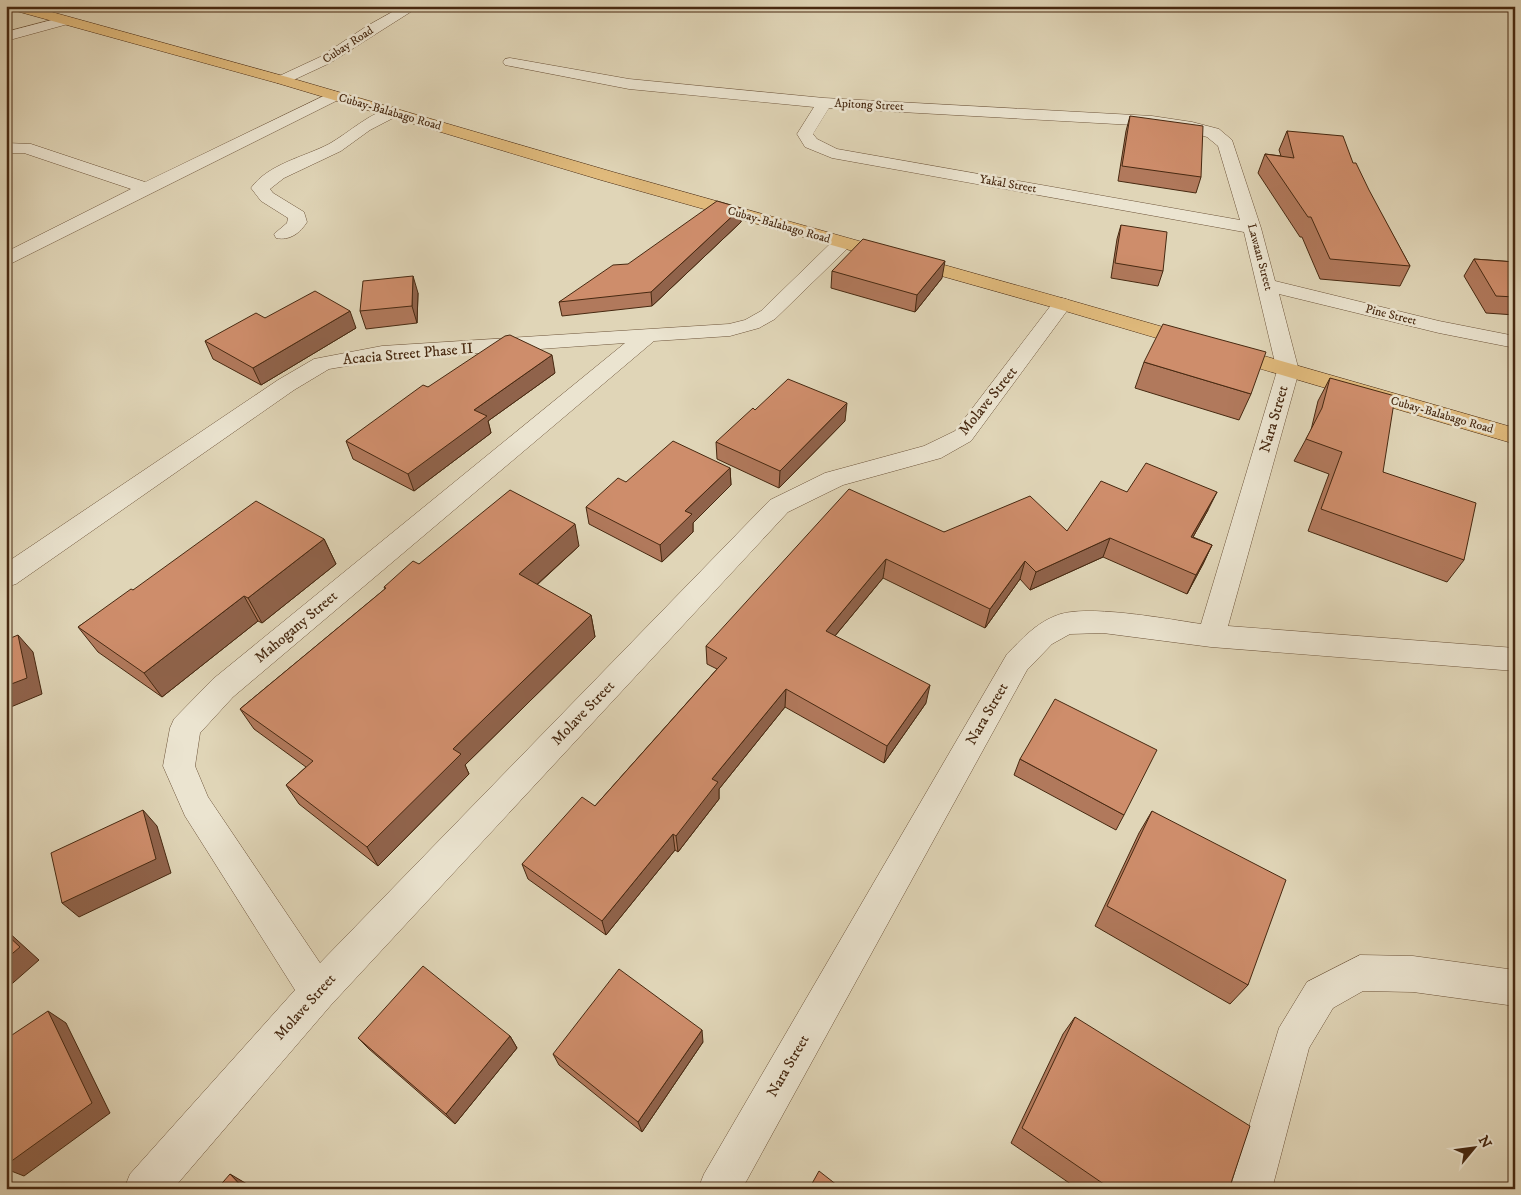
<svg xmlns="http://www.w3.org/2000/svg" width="1521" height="1195" font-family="'IM FELL DW Pica',serif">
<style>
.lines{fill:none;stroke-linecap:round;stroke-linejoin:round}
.minor-casing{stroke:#6d543a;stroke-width:1}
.major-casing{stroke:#472911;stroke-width:1}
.minor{fill:#ebe4d0;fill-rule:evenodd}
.major{fill:#e0ba7c;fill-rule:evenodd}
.wall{fill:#b1795c;stroke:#472911}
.shaded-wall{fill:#90634b;stroke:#472911}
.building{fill:#ce8d6b;stroke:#472911}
.labels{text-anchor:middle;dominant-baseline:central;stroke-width:5;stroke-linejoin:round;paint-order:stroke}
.far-street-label{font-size:12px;fill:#472911;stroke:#ebe4d0}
.street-label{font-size:15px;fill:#472911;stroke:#ebe4d0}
</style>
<rect width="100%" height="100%" fill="#e0d5b7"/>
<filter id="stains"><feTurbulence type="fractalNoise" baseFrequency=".004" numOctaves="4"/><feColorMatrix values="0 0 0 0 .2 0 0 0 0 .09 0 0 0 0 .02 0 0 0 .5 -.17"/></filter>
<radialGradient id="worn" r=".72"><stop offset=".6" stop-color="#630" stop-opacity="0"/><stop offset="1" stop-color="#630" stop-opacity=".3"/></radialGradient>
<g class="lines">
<defs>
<g id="minor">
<polygon points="403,6 420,6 330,63 287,83 277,83 274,80 277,77 320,57 367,26"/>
<polygon points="63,17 70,21 68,24 6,41 6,32"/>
<path d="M510,58L629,79L824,98L1152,116L1192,122L1219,129L1232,140L1261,228L1275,281L1439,321L1515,336V348L1439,333L1279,294L1299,371L1228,626L1515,648V671L1211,647L1103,633L1070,634L1052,644L1027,670L742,1189H698L704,1174L1007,654C1022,639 1035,624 1055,616C1083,603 1167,619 1201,624L1277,371L1244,232L832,158L805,147L797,134L814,107L629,89L505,65L503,62L505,59ZM829,108L1152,126L1190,132L1207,137L1218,146L1240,220L837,149L817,139L813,134Z"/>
<polygon points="334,91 340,93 342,96 340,99 6,266 6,252 131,189 24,153 6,153 6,143 31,144 145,182"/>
<path d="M393,107L399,109L401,112L399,115L370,130L341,151L284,178L270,189L273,193L304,212L307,222C300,233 290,241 276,238L274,234L287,223L288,218L261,201L251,188C268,164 304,157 329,144C350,132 369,113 393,107Z"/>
<polygon points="842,237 849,239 852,243 849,247 775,319 759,328 730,336 654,341 233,697 200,733 195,766 208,797 320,963 770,500 825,473 924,446 955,431 1055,300 1062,298 1069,300 1072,304 971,441 941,458 843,485 788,512 331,1005 173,1189 124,1189 130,1174 295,990 185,816 163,766 170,728 174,719 213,679 625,343 382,360 329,369 294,390 16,584 6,587 6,563 278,380 314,359 382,346 729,324 745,320 761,311 835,239"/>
<polygon points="1360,955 1413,956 1515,970 1515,1006 1413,992 1363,991 1333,1008 1309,1048 1272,1189 1230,1189 1279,1028 1307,982"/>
</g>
<polygon id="major" points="7,6 30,6 287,77 613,172 1069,300 1515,428 1515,444 1055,308 601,180 277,83 9,9"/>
</defs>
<use href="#minor" class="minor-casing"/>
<use href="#major" class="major-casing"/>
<use href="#minor" class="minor"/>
<use href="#major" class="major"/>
</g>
<g class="wall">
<polygon points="1130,116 1201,177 1196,193 1118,181 1126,131"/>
<polygon points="1287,131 1353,163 1410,266 1400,286 1320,279 1302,237 1300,237 1258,173 1265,154 1281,156 1279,150"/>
<polygon points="741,208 741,222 652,306 562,316 559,302"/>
<polygon points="1121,225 1163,271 1158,286 1111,278 1117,239"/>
<polygon points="1474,259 1515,262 1515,315 1486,313 1464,276"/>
<polygon points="832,271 942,278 915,312 831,288"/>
<polygon points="418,293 417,323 366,329 360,311"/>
<polygon points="265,318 356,328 261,385 213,359 205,341"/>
<polygon points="1144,362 1251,394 1239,420 1135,388"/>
<polygon points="555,373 488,421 491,433 414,491 353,459 346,441 428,387"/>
<polygon points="1330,378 1383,472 1464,560 1447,582 1308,531 1329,474 1294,461 1311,430 1318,401"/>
<polygon points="845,421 779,488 717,459 716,442"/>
<polygon points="730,468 731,485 693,523 693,532 662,562 589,524 586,507 626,482"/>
<polygon points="1127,492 1208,510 1193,537 1212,545 1203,564 1187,594 1103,557 1030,590 1020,579 985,628 883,578 835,636 926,703 884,763 785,707 719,789 719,799 678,852 675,850 606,935 528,879 522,864 595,806 717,669 707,664 706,646 944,532 1067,531"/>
<polygon points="324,539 336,564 262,623 258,621 162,697 98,652 78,627 133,590"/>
<polygon points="579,546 537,585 591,615 595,637 465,765 469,774 378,866 299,804 286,785 306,767 254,729 240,709 385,589 384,587 419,564"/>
<polygon points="1020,759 1124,815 1116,830 1014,775"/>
<polygon points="1152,811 1248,985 1230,1004 1095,926 1139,833"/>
<polygon points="1075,1017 1229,1189 1078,1189 1011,1143 1063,1034"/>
<polygon points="510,1036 517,1048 455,1124 369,1049 358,1038"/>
<polygon points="703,1042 642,1132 559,1065 553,1054"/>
</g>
<g class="shaded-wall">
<polygon points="741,208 741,222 652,306 651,292"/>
<polygon points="945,261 942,278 915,312 917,295"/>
<polygon points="413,276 418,293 417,323 412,306"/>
<polygon points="350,311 356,328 261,385 253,368"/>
<polygon points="552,355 555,373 488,421 491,433 414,491 408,474 474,410"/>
<polygon points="847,403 845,421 779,488 780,471"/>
<polygon points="730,468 731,485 693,523 693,532 662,562 660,545 685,511"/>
<polygon points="1217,492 1208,510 1183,555 1191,537"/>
<polygon points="575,524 579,546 524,596 519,574"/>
<polygon points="1110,538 1103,557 1030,590 1036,572"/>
<polygon points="324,539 336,564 262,623 248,598"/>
<polygon points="1212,545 1203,564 1187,594 1196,575"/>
<polygon points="886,559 883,578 824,649 826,631"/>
<polygon points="1025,561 1020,579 985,628 990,609"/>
<polygon points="244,596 258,621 162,697 144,673"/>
<polygon points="591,615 595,637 465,765 469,774 378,866 367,847 453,749"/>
<polygon points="18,635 33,652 42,694 6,709 6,686"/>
<polygon points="930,685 926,703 884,763 887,746"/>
<polygon points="786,689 785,707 719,789 719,799 678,852 676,836 712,779"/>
<polygon points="143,810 157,826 171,873 79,917 62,903"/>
<polygon points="673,834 675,850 606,935 602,921"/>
<polygon points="6,930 39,960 6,989"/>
<polygon points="48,1011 66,1023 110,1113 24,1176 6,1169 6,1165"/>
<polygon points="702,1030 703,1042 642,1132 638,1122"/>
<polygon points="510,1036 517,1048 455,1124 446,1114"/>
<polygon points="230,1174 252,1187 254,1189 244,1189"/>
</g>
<g class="building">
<polygon points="1130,116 1203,126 1201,177 1122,166"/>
<polygon points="1287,131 1343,136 1353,163 1356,163 1369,190 1410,266 1330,259 1311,217 1308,217 1265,154 1294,158"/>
<polygon points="717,201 741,208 651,292 559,302 613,265 628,264"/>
<polygon points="1121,225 1167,232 1163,271 1115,263"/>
<polygon points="863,239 945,261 917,295 832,271"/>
<polygon points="1474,259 1515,262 1515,297 1496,296"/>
<polygon points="413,276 412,306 360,311 363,281"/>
<polygon points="315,291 350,311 253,368 205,341 256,313 265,318"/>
<polygon points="1163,324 1266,352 1251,394 1144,362"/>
<polygon points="510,335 552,355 474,410 487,416 408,474 346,441 423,385 428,387 505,336"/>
<polygon points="1330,378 1395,396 1383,472 1476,503 1464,560 1321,509 1342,452 1306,439 1322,408"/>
<polygon points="788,379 847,403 780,471 716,442 753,408 755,410"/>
<polygon points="673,441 730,468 685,511 692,514 660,545 586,507 618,478 626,482"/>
<polygon points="1146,463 1217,492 1191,537 1212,545 1196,575 1110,538 1036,572 1025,561 990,609 886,559 826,631 930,685 887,746 786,689 712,779 718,782 676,836 673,834 602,921 522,864 582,797 595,806 727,658 706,646 849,489 944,532 1030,496 1067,531 1101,481 1127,492"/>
<polygon points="510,490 575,524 519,574 591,615 453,749 461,754 367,847 286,785 313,761 240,709 386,588 384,587 413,561 419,564"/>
<polygon points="256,501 324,539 248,598 244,596 144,673 78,627 131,589 133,590"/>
<polygon points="18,635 27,678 6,686 6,640"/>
<polygon points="1055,699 1157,750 1124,815 1020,759"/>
<polygon points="143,810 156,859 62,903 51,853"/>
<polygon points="1152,811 1286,880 1248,985 1107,906"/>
<polygon points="6,934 20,947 6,959"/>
<polygon points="423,966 510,1036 446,1114 358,1038"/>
<polygon points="619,969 702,1030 638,1122 553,1054"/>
<polygon points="48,1011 92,1103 6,1165 6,1039"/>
<polygon points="1075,1017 1250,1126 1229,1189 1111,1189 1022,1128"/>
<polygon points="819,1171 842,1189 809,1189"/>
<polygon points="230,1174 244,1189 217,1189"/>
</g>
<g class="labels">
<g class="far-street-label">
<text transform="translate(348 45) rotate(-33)">Cubay Road</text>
<text transform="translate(869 105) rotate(3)">Apitong Street</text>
<text transform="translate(390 112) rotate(16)">Cubay-Balabago Road</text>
<text transform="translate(1008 184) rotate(10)">Yakal Street</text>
<text transform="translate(779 225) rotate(16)">Cubay-Balabago Road</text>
<text transform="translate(1260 257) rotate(75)">Lawaan Street</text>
<text transform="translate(1391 315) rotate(14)">Pine Street</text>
<text transform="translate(1442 415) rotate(16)">Cubay-Balabago Road</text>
</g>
<g class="street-label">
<text transform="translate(408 354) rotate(-5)">Acacia Street Phase II</text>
<text transform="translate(988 401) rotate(-51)">Molave Street</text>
<text transform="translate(1274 419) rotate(-74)">Nara Street</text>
<text transform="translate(296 627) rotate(-40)">Mahogany Street</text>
<text transform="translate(583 713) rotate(-46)">Molave Street</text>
<text transform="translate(987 714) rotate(-60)">Nara Street</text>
<text transform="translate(305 1007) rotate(-48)">Molave Street</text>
<text transform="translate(788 1066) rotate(-60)">Nara Street</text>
</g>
</g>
<rect width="1521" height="1195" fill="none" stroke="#e0d5b7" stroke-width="25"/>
<rect x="8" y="8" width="1506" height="1180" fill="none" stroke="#472911" stroke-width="2.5"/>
<rect x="12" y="12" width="1496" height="1170" fill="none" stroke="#472911"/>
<g transform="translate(1474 1148) rotate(61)" stroke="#ebe4d0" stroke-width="4" paint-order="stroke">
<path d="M0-4L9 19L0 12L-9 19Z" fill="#472911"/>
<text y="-8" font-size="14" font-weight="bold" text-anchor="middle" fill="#472911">N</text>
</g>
<rect width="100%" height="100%" filter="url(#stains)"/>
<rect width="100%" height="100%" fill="url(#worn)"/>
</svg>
